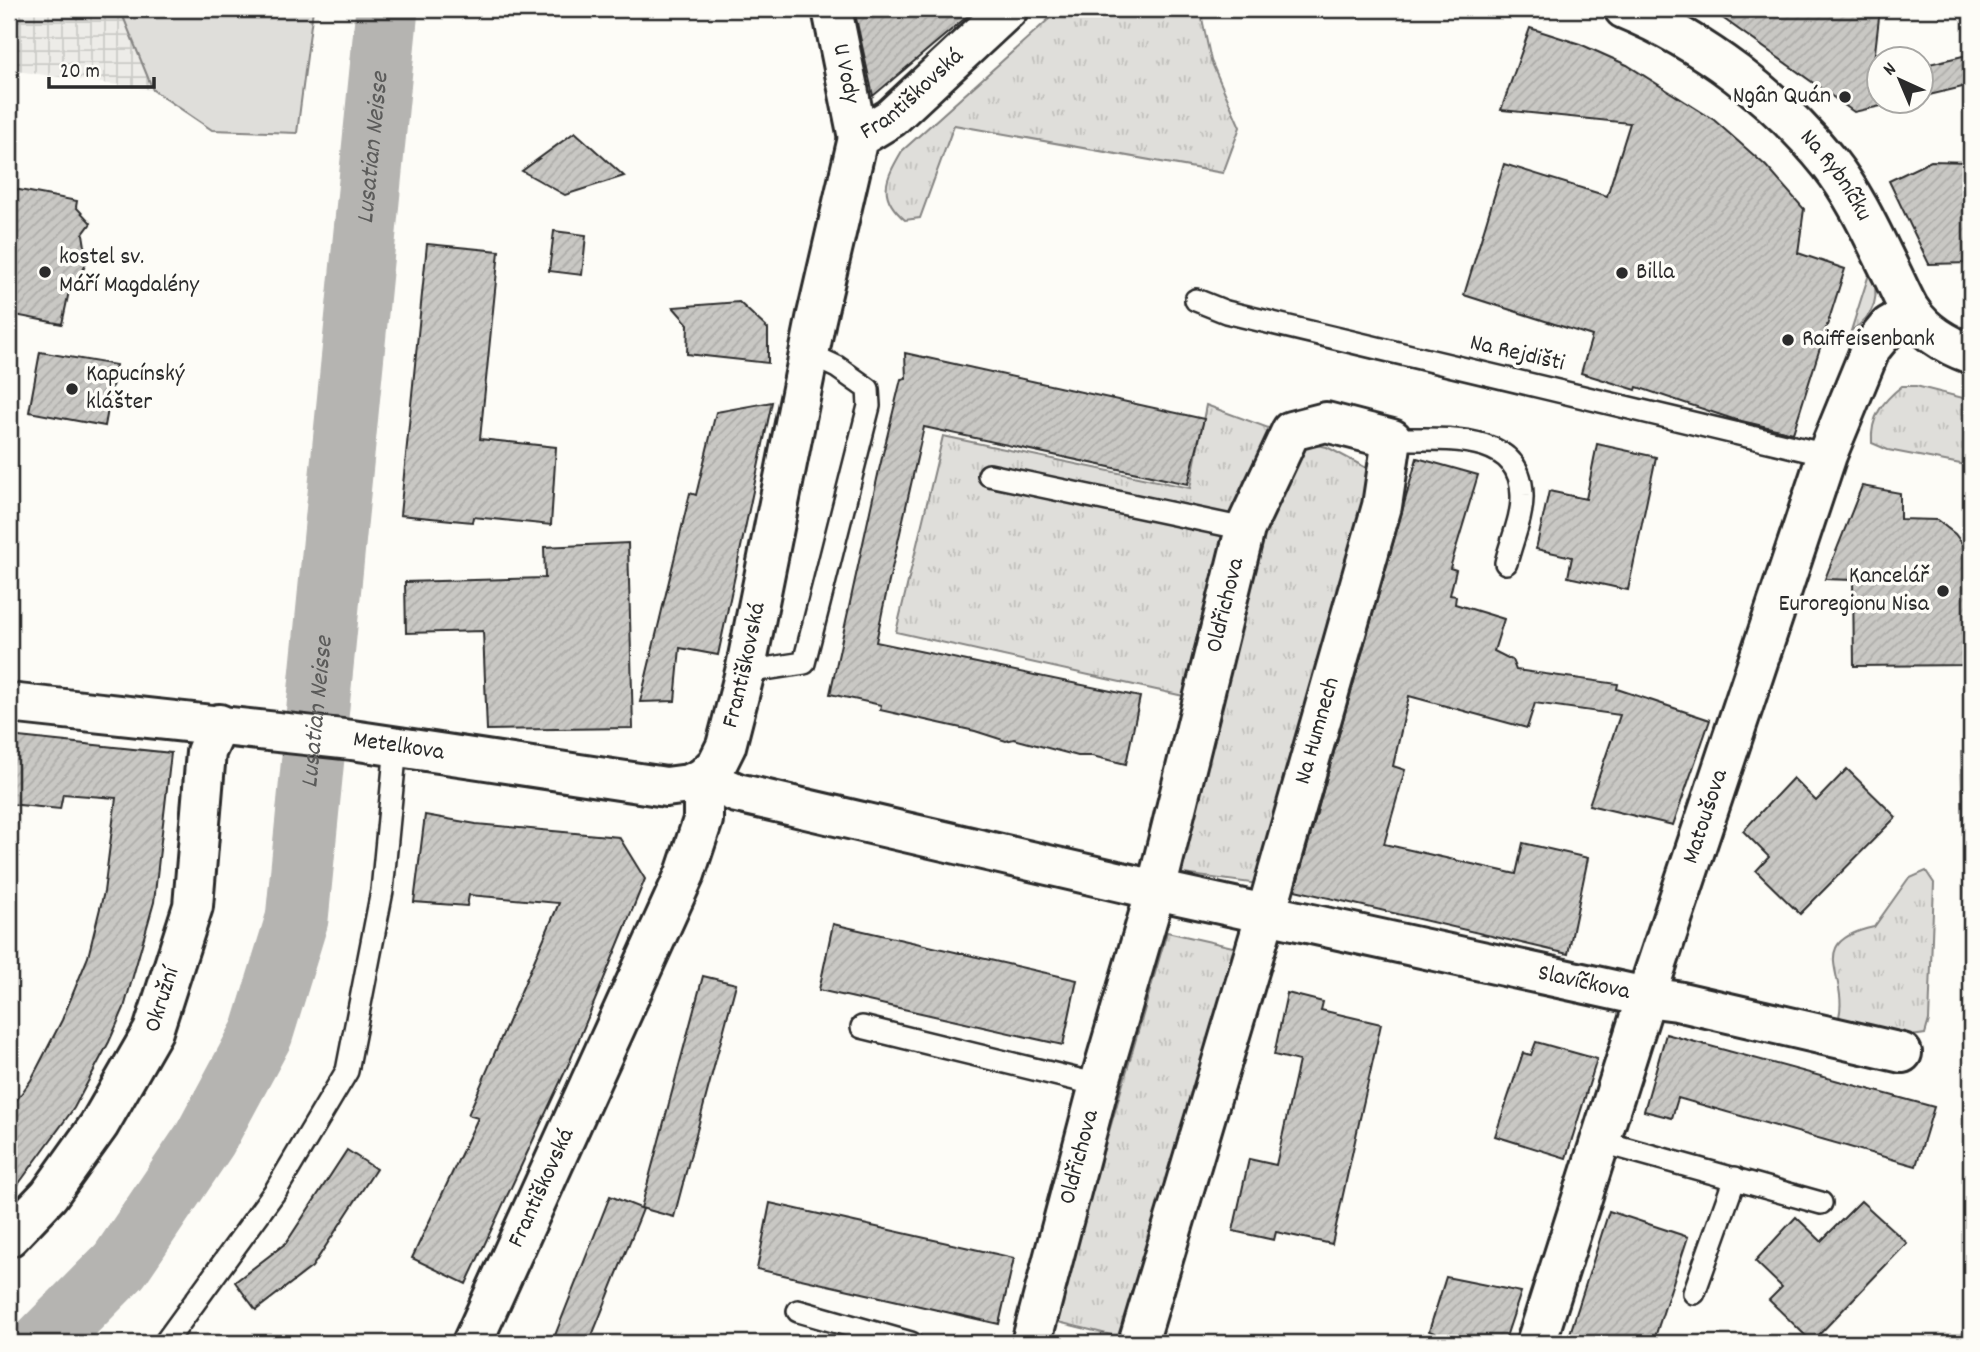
<svg xmlns="http://www.w3.org/2000/svg" width="1980" height="1352" font-family="Dekko,sans-serif">
<style>
.industrial{fill:url(#industrial-grid)}
.grass{fill:url(#grass-tufts);stroke:#858482;stroke-width:2}
.green{fill:#dfdeda;stroke:#858482;stroke-width:2}
.lines{fill:none;stroke-linecap:round;stroke-linejoin:round}
.river{stroke:#b5b4b1;stroke-width:63}
.building{fill:url(#building-hatch);stroke:#2b2b2b;stroke-width:2}
.lane-casing{stroke:#2b2b2b;stroke-width:26}
.street-casing{stroke:#2b2b2b;stroke-width:44}
.lane{stroke:#fdfcf7;stroke-width:21}
.street{stroke:#fdfcf7;stroke-width:38}
.poi-dot{fill:#2b2b2b;stroke:#fdfcf7;stroke-width:2.5}
.labels{text-anchor:middle;dominant-baseline:central;stroke-width:7;stroke-linejoin:round;paint-order:stroke}
.street-label{font-size:24px;fill:#2b2b2b;stroke:#fdfcf7}
.poi-label{font-size:24px;fill:#2b2b2b;stroke:#fdfcf7;text-anchor:start}
.water-label{font-size:26px;font-style:italic;fill:#5b5b5a;stroke:#fdfcf7}
</style>
<defs>
<pattern id="industrial-grid" width="8" height="8" patternUnits="userSpaceOnUse" patternTransform="scale(1.75)"><rect width="8" height="8" fill="#edece8"/><path d="M0 4h8M4 0v8" fill="none" stroke="#cbcbc7"/></pattern>
<pattern id="grass-tufts" width="24" height="20" patternUnits="userSpaceOnUse" patternTransform="scale(1.75)"><rect width="24" height="20" fill="#dfdeda"/><path d="M3 7l-1-3M5 7V3M7 7l1-3M15 17l-1-3M17 17v-4M19 17l1-3" fill="none" stroke="#c0bfbb"/></pattern>
<pattern id="building-hatch" width="6" height="6" patternUnits="userSpaceOnUse" patternTransform="scale(1.75)"><rect width="6" height="6" fill="#c9c8c4"/><path d="M-1 1l2-2M0 6l6-6M5 7l2-2" fill="none" stroke="#adaca9"/></pattern>
</defs>
<rect width="100%" height="100%" fill="#fdfcf7"/>
<filter id="ink" filterUnits="userSpaceOnUse"><feTurbulence type="fractalNoise" baseFrequency=".0143" numOctaves="2"/><feDisplacementMap in="SourceGraphic" scale="14" xChannelSelector="R" yChannelSelector="G"/><feConvolveMatrix kernelMatrix="1 2 1 2 8 2 1 2 1" color-interpolation-filters="sRGB"/></filter>
<g filter="url(#ink)">
<polygon class="industrial" points="9,9 120,9 153,90 9,70"/>
<g class="grass">
<path d="M1060,9H1200L1211,61L1240,127L1223,173L954,125L920,218L905,220C877,196 885,180 902,151Z"/>
<path d="M1870,271C1882,296 1874,316 1851,331Z"/>
<path d="M1902,386H1916L1971,400V466L1888,450L1872,443C1870,417 1883,401 1902,386Z"/>
<polygon points="1206,405 1282,433 1197,699 896,632 943,436 1190,488"/>
<polygon points="1302,442 1327,447 1374,472 1258,884 1176,873 1263,521"/>
<polygon points="1961,752 1971,752 1971,1043 1968,1035"/>
<path d="M1926,871L1934,883L1929,1020L1925,1034L1904,1037L1839,1017C1849,976 1804,942 1874,927L1908,879Z"/>
<polygon points="1167,932 1246,950 1123,1338 1054,1321"/>
</g>
<polygon class="green" points="120,9 313,9 297,133 212,130 153,90"/>
<g class="lines">
<path class="river" id="s1" d="M43,1343L120,1265L205,1139L262,1033L297,919L387,9"/>
</g>
<g class="building">
<polygon points="854,9 976,9 873,96"/>
<polygon points="1710,9 1880,9 1874,61 1879,62 1879,102 1899,102 1854,112"/>
<polygon points="1530,28 1580,44 1627,65 1714,120 1766,166 1804,209 1798,253 1845,269 1793,433 1733,419 1637,387 1636,390 1581,373 1592,336 1464,295 1504,164 1607,196 1630,123 1501,110"/>
<polygon points="1971,54 1971,85 1921,97 1921,66"/>
<polygon points="575,132 624,176 565,195 522,171"/>
<polygon points="1931,161 1971,162 1971,263 1929,264 1889,181"/>
<polygon points="9,188 77,201 76,207 91,223 83,234 87,259 84,268 71,282 62,324 15,315 16,302 9,300"/>
<polygon points="554,231 586,235 582,275 549,271"/>
<polygon points="427,244 499,251 480,439 556,447 551,525 473,517 472,522 400,515"/>
<polygon points="739,302 768,329 768,363 687,354 688,324 673,307"/>
<polygon points="40,352 116,365 105,426 29,412"/>
<polygon points="905,353 1204,419 1188,484 924,427 883,608 876,642 1140,697 1126,764 1092,756 1078,756 1014,739 1006,741 975,731 880,710 881,705 830,694 879,470 901,379 906,378"/>
<polygon points="772,402 718,655 680,648 675,701 640,702 690,493 696,495 716,412"/>
<polygon points="1597,444 1656,457 1628,590 1568,577 1572,557 1536,549 1549,491 1586,499"/>
<polygon points="1417,458 1478,475 1450,568 1456,570 1450,595 1456,596 1455,604 1504,619 1494,651 1512,660 1516,670 1618,684 1617,689 1710,720 1673,825 1589,805 1620,715 1535,703 1527,728 1409,696 1393,766 1405,770 1384,844 1516,874 1523,843 1588,858 1568,954 1295,890"/>
<polygon points="1862,486 1900,493 1900,519 1937,520 1955,534 1970,554 1971,665 1854,666 1853,580 1825,579"/>
<polygon points="628,543 633,728 487,730 483,631 406,633 405,582 545,578 544,547"/>
<polygon points="9,736 171,753 154,902 124,1008 109,1042 74,1108 9,1197 9,1111 31,1080 62,1020 88,957 104,892 116,798 63,794 60,809 9,804"/>
<polygon points="1847,769 1896,817 1800,914 1756,871 1769,857 1743,831 1793,778 1816,801"/>
<polygon points="425,815 476,824 619,837 645,879 570,1061 466,1284 412,1258 478,1118 468,1115 559,903 469,895 467,906 414,902"/>
<polygon points="833,924 1077,980 1063,1045 819,990"/>
<polygon points="703,976 736,984 674,1217 641,1208"/>
<polygon points="1287,993 1323,1002 1321,1010 1381,1024 1332,1244 1276,1232 1274,1240 1233,1231 1249,1159 1276,1165 1299,1061 1274,1055"/>
<polygon points="1666,1034 1934,1107 1916,1166 1678,1098 1672,1118 1644,1111"/>
<polygon points="1536,1042 1597,1059 1566,1158 1495,1136 1523,1053 1531,1055"/>
<polygon points="347,1150 376,1169 312,1267 256,1310 235,1282 286,1243"/>
<polygon points="610,1196 643,1209 589,1343 552,1343"/>
<polygon points="1861,1201 1907,1243 1812,1342 1769,1300 1782,1287 1755,1261 1796,1217 1821,1241"/>
<polygon points="770,1203 1014,1258 999,1324 757,1269"/>
<polygon points="1609,1211 1688,1237 1653,1343 1567,1343"/>
<polygon points="1446,1277 1521,1292 1504,1343 1437,1343 1440,1335 1429,1331"/>
</g>
<g class="lines">
<defs>
<g id="lane">
<polyline points="1196,300 1226,312 1827,455"/>
<path d="M1392,439C1438,440 1521,429 1522,495C1523,516 1511,542 1506,563"/>
<polyline points="989,475 1245,529"/>
<polyline points="745,672 804,663 869,406 868,389 837,367 809,354"/>
<polyline points="862,1027 1099,1085"/>
<polyline points="1602,1142 1821,1203"/>
<polyline points="1694,1293 1735,1178"/>
<polyline points="798,1311 911,1343"/>
<polyline points="165,1343 276,1190 347,1071 382,891 396,746"/>
</g>
<g id="street">
<path id="s2" d="M832,9L858,138"/>
<path id="s3" d="M1624,9C1702,41 1777,98 1830,164C1856,197 1873,236 1892,274C1898,286 1904,301 1911,312C1925,332 1949,346 1971,354"/>
<path id="s4" d="M9,703L352,740L666,787L689,784L703,778L737,793L1156,890L1646,997L1677,1001L1902,1053"/>
<path id="s5" d="M9,1237L49,1195L99,1125L153,1031L193,906L206,752L219,724"/>
<path id="s6" d="M472,1343L685,874L703,820V778L717,764L726,746L745,672L816,319L858,138L891,118L1008,9"/>
<path id="s7" d="M1031,1343L1099,1085L1156,890L1245,529L1291,431L1326,422L1392,439L1382,506L1266,914L1138,1343"/>
<path id="s8" d="M1536,1343L1646,997L1827,455L1871,348L1889,326L1912,313"/>
</g>
</defs>
<use href="#lane" class="lane-casing"/>
<use href="#street" class="street-casing"/>
<use href="#lane" class="lane"/>
<use href="#street" class="street"/>
</g>
</g>
<g class="poi-dot">
<circle cx="1845" cy="97" r="7"/>
<circle cx="45" cy="272" r="7"/>
<circle cx="1622" cy="273" r="7"/>
<circle cx="1788" cy="340" r="7"/>
<circle cx="72" cy="389" r="7"/>
<circle cx="1943" cy="591" r="7"/>
</g>
<g class="labels">
<g class="street-label">
<text stroke="none"><textPath href="#s2" startOffset="66">U Vody</textPath></text>
<text stroke="none"><textPath href="#s6" startOffset="1346">Františkovská</textPath></text>
<text stroke="none"><textPath href="#s3" startOffset="273">Na Rybníčku</textPath></text>
<text transform="translate(1517 354) rotate(13)">Na Rejdišti</text>
<text stroke="none"><textPath href="#s7" startOffset="763">Oldřichova</textPath></text>
<text stroke="none"><textPath href="#s6" startOffset="737">Františkovská</textPath></text>
<text transform="translate(1318 731) rotate(-74)">Na Humnech</text>
<text stroke="none"><textPath href="#s4" startOffset="392">Metelkova</textPath></text>
<text stroke="none"><textPath href="#s8" startOffset="553">Matoušova</textPath></text>
<text stroke="none"><textPath href="#s4" startOffset="1606">Slavíčkova</textPath></text>
<text stroke="none"><textPath href="#s5" startOffset="285">Okružní</textPath></text>
<text stroke="none"><textPath href="#s7" startOffset="192">Oldřichova</textPath></text>
<text stroke="none"><textPath href="#s6" startOffset="170">Františkovská</textPath></text>
</g>
<g class="poi-label">
<text x="1831" y="97" text-anchor="end">Ngân Quán</text>
<text x="59" y="258">kostel sv.<tspan x="59" dy="28">Máří Magdalény</tspan></text>
<text x="1636" y="273">Billa</text>
<text x="1802" y="340">Raiffeisenbank</text>
<text x="86" y="375">Kapucínský<tspan x="86" dy="28">klášter</tspan></text>
<text x="1929" y="577" text-anchor="end">Kancelář<tspan x="1929" dy="28">Euroregionu Nisa</tspan></text>
</g>
<g class="water-label">
<text stroke="none"><textPath href="#s1" startOffset="1276">Lusatian Neisse</textPath></text>
<text stroke="none"><textPath href="#s1" startOffset="709">Lusatian Neisse</textPath></text>
</g>
</g>
<rect width="1980" height="1352" fill="none" stroke="#fdfcf7" stroke-width="35"/>
<rect x="18" y="18" width="1945" height="1317" fill="none" stroke="#2b2b2b" stroke-width="2.5" filter="url(#ink)"/>
<g transform="translate(1900 80) rotate(316)"><circle r="33" fill="#fdfcf7" stroke="#a9a8a5" stroke-width="2"/>
<path d="M0-5L12 26L0 18L-12 26Z" fill="#2b2b2b"/>
<text y="-10" font-size="19" font-weight="bold" text-anchor="middle" fill="#2b2b2b">N</text>
</g>
<path d="M49 77v10h105v-10" fill="none" stroke="#2b2b2b" stroke-width="3.5"/>
<text x="60" y="77" font-size="21" fill="#2b2b2b" stroke="#fdfcf7" stroke-width="5" paint-order="stroke">20 m</text>
</svg>
